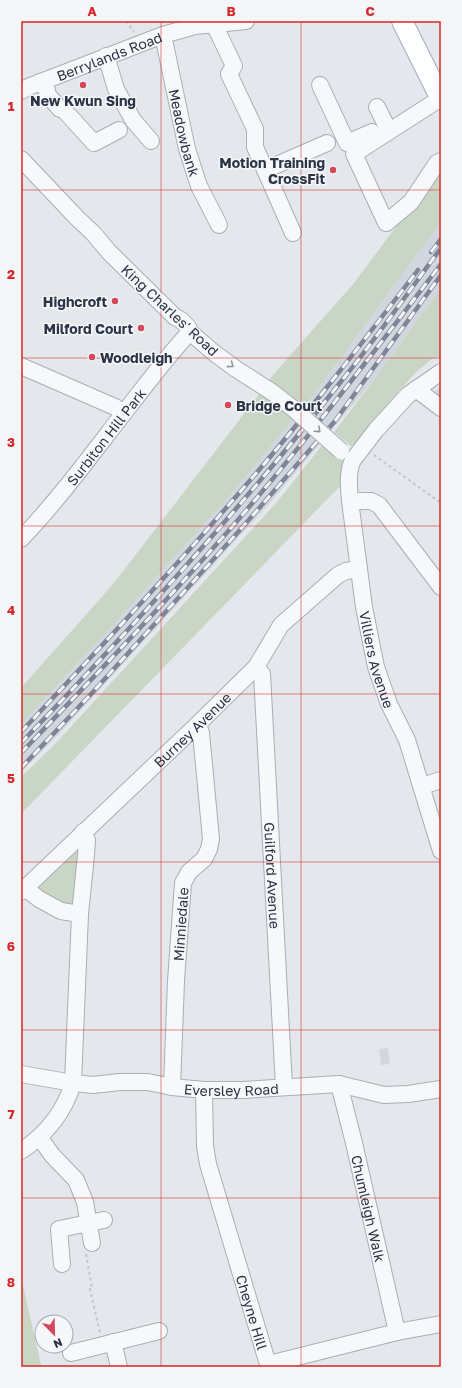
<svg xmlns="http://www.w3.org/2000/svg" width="462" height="1388" font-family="'Golos Text',sans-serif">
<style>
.built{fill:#d2d6de}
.green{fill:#c9d6c5}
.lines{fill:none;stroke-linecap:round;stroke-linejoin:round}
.minor-casing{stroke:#a9aeb7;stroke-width:18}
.major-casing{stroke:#a3abb8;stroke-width:22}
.path{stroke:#c2c5cb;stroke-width:2;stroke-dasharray:3 3;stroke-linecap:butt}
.minor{stroke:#f7f8fa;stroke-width:16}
.major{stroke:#fff;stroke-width:20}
.rail-casing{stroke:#7d8696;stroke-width:4.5}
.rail{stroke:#f4f6f9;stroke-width:3;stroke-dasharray:9;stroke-linecap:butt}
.minor-bridge-casing{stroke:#a9aeb7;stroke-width:18;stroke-linecap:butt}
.minor-bridge{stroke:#f7f8fa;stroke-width:16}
.oneway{stroke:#9196a0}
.grid{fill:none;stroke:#d62828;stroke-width:1;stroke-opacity:0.55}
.poi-dot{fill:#d1495b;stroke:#f4f6f9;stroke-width:1.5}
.labels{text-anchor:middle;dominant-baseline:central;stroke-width:3;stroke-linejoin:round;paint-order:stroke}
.street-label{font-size:14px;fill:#2b3445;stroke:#f4f6f9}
.poi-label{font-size:14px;font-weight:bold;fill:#2b3445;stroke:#f4f6f9;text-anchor:end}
.neatline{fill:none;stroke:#d62828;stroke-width:1.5}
.grid-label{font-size:13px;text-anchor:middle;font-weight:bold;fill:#d62828}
</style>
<rect width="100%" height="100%" fill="#e4e7ec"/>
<g class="built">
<polygon points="441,222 441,288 374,380 269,504 59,734 21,772 21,724 117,621 234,491 294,418 305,406"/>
<polygon points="441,387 441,418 419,403"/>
<polygon points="388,1048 390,1064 381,1065 379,1049"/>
</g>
<g class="green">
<polygon points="441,170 441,222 305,406 266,383 354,283 407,212"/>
<polygon points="441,288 441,357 432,359 416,372 391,400 385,414 366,435 351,446 334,432 374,380"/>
<polygon points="260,393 294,418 234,491 117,621 21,724 21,688 114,583"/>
<polygon points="323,444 343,461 343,483 21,814 21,777 56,743 277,502"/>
<polygon points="72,851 80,854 73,908 39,893 35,885"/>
<polygon points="21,1277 41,1365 36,1367 21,1367"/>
</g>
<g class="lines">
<defs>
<g id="minor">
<polyline points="214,24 234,66 229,74 255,129 255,147 293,233"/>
<path id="s1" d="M163,35L187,149L199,186L219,225"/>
<polyline points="106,56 116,89 133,120 151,141"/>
<polyline points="40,82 47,90 47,94 60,109 64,110 94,143 119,130"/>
<polyline points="320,85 347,143 372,132"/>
<path id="s2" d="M21,91L28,87L163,35L195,26L246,21"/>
<polyline points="441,98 354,154 386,223 411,202 437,163 441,161"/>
<polyline points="377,107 385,123"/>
<polyline points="21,159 77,218 93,233 109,252 175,317 181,320 188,327 190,332 213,352 236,369 272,392 295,410"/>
<polyline points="265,170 327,143"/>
<polyline points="21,366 115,407 124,413"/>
<path id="s3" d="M441,372L408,395L376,430L353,460C347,472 349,488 350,501L364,607L376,667L389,704L407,740L441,851"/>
<polyline points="416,389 441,408"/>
<polyline points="350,501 371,501 379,505 441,587"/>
<path id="s4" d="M21,539C62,496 97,447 134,400C152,377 170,353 190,332"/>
<path id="s5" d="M256,667L262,674L284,1087"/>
<polyline points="422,786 441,780"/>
<polyline points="25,888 39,899 61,911 80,914"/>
<path id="s6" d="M21,892L198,724L256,667L281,625L338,575L346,571L359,569"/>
<path id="s7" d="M21,1074L73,1083L93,1085L120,1082H148L172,1087L204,1090H243L339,1084L384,1095L408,1094L441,1089"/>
<path id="s8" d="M339,1084L354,1143L397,1332"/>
<path id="s9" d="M172,1087L176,981L183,883L189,872L204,859L209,849L211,839L201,733L198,724"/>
<path id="s10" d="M204,1090L205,1146L208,1164L267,1361L273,1363L397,1332L441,1324"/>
<polyline points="40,1138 52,1155 76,1180 85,1202 92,1243"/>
<path d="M21,1151C47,1134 64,1113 73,1083L80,914L86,855L87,840L83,832"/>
<polyline points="62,1264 59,1229 104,1220"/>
<polyline points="113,1342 119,1367"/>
<polyline points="71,1353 159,1331"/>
</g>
<polyline id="major" points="402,21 441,99"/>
</defs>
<use href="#minor" class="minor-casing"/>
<use href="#major" class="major-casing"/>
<g class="path">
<polyline points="126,21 134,32"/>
<polyline points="374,455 441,503"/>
<polyline points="86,1254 92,1288 90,1289 100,1333"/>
</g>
<use href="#minor" class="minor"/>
<use href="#major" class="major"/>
<defs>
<g id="rail">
<polyline points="431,252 441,239"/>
<path d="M21,732C97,651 173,570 246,485C306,416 362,343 418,270"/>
<path d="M21,743C132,628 240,510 339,384C375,340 407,294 441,248"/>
<path d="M21,753C92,679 163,605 231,528C305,443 373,353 441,264"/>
<polyline points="21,768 92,693 240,530 335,421 441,275"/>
</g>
</defs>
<use href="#rail" class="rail-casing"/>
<use href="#rail" class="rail"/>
<defs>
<polyline id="minor-bridge" points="295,410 341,451"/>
</defs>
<use href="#minor-bridge" class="minor-bridge-casing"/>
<use href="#minor-bridge" class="minor-bridge"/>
</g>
<defs><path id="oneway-chevron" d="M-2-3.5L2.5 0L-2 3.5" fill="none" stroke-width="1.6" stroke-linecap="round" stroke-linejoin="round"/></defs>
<g class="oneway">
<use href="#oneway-chevron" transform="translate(231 365) rotate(36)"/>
<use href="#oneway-chevron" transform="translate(318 430) rotate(42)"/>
</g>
<path class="grid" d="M161,21V1367M301,21V1367M21,190H441M21,358H441M21,526H441M21,694H441M21,862H441M21,1030H441M21,1198H441"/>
<g class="poi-dot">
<circle cx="83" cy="85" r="4"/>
<circle cx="333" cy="170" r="4"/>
<circle cx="115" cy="301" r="4"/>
<circle cx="141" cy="328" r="4"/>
<circle cx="92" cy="357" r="4"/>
<circle cx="228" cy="405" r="4"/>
</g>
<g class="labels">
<g class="street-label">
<text stroke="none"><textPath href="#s2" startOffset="95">Berrylands Road</textPath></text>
<text stroke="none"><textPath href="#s1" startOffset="100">Meadowbank</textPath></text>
<text transform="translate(170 310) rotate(43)">King Charles' Road</text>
<text stroke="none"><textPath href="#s4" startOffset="133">Surbiton Hill Park</textPath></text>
<text stroke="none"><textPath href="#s3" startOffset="328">Villiers Avenue</textPath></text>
<text stroke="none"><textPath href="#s6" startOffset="236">Burney Avenue</textPath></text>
<text stroke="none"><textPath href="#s5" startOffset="211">Guilford Avenue</textPath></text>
<text stroke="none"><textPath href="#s9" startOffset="163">Minniedale</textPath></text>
<text stroke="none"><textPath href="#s7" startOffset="212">Eversley Road</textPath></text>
<text stroke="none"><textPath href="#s8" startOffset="128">Chumleigh Walk</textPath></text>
<text stroke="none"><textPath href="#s10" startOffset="229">Cheyne Hill</textPath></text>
</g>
<g class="poi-label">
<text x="83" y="100" text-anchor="middle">New Kwun Sing</text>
<text x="325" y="162">Motion Training<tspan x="325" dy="16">CrossFit</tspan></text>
<text x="107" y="301">Highcroft</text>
<text x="133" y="328">Milford Court</text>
<text x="100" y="357" text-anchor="start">Woodleigh</text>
<text x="236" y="405" text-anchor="start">Bridge Court</text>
</g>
</g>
<rect width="462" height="1388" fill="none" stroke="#f4f6f9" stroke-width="44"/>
<g transform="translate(54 1334) rotate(157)"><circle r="19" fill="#f4f6f9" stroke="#a4a8b1"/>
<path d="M0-3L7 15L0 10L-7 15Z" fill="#d1495b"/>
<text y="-6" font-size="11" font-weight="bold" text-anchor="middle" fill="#2b3445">N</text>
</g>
<rect x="22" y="22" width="418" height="1344" class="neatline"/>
<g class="grid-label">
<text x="92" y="16">A</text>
<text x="231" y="16">B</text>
<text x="370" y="16">C</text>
<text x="11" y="111">1</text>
<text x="11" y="279">2</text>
<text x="11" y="447">3</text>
<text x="11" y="615">4</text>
<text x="11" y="783">5</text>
<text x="11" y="951">6</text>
<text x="11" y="1119">7</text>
<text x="11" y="1287">8</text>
</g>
</svg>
